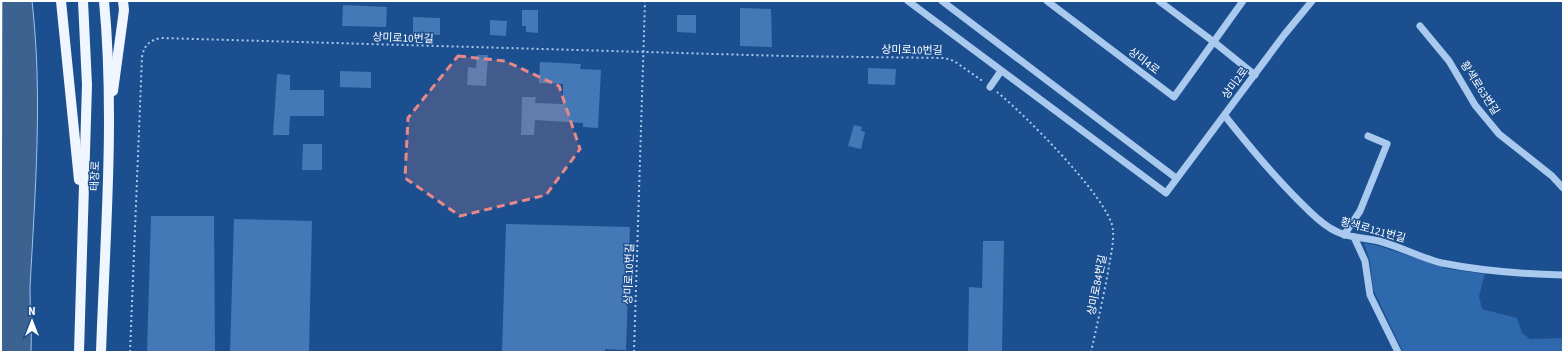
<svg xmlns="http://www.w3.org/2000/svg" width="1564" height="353" font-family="'Source Sans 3','Noto Sans KR',sans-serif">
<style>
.green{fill:#2e69ad}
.water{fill:#3c6290;stroke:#9cc4f0}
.building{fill:#4478b7}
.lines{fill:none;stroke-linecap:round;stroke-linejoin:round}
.path{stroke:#a9c9ee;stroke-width:2;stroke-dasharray:2 3;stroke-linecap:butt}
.minor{stroke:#a9c9ee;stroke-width:7}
.major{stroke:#f0f6ff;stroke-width:10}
.marked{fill:#e88989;fill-opacity:0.2;stroke:#e88989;stroke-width:3;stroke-dasharray:8 5;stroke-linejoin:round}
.labels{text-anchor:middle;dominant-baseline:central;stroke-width:3;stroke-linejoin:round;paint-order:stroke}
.street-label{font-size:11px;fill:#fff;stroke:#1b4f8f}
</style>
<rect width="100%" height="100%" fill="#1b4f8f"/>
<polygon class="green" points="1364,243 1379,246 1448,269 1485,274 1479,296 1482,309 1517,318 1522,333 1530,339 1563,338 1563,352 1403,352 1373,289 1370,261"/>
<path class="water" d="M2,1H32C43,97 35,192 30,288C30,310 32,331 31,352H1Z"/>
<g class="building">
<polygon points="343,5 387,7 386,27 342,26"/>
<polygon points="740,8 771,9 772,47 740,46"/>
<polygon points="522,10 538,10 538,33 526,32 526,26 522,26"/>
<polygon points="677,15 696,15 696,33 677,32"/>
<polygon points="413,17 440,18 440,35 413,34"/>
<polygon points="490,20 507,21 506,36 490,35"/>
<polygon points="477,55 488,55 486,86 467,85 468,67 476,68"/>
<polygon points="540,62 581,64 580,69 601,70 598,128 583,127 583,123 535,120 534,135 521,135 522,97 536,97 535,103 563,104 563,84 539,83"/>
<polygon points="868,68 896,69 895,85 868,84"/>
<polygon points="340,71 371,72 371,88 340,87"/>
<polygon points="277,74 290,75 290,90 324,90 324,116 290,116 289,135 273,135"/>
<polygon points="854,125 862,127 861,131 865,132 861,149 848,146"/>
<polygon points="303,144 322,144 322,170 302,170"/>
<polygon points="151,216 214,216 215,352 147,352"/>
<polygon points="234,219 312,221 309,352 230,352"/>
<polygon points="506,224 630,227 626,350 605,349 605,352 502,352"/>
<polygon points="983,241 1004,241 1002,352 968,352 969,287 982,288"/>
</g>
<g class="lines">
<g class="path">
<path d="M997,92C1022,112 1111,200 1113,230C1114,244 1110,258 1108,272C1103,299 1097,325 1091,352"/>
<path d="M130,352L142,57C144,45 150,40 161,38L785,56L945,58L954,61L984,82"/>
<polyline points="634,352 645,1"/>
</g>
<g class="minor">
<polyline points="908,1 1166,193 1284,35 1312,1"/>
<polyline points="942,1 1176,178"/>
<polyline points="1047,1 1174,97 1243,1"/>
<polyline points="1159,1 1214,42 1255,75"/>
<polyline points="1420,26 1449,61 1475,105 1499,134 1552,176 1563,188"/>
<polyline points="990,87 1001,71"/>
<path d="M1225,116C1248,145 1272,174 1298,200C1308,210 1318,221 1330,228C1345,238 1363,237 1379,241C1401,247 1421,258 1442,263C1482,271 1523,274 1563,275"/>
<polyline points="1344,235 1360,211 1387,144 1368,136"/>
<polyline points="1354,237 1365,261 1370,295 1398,352"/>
</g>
<g class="major">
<polyline points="61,1 79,180"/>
<polyline points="113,91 124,10 123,1"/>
<polyline points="79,352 87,85 83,1"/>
<path d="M101,352C105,237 115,116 104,1"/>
</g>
</g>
<path class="marked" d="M458,56L505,61L559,86L580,149L546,195L460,216L405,178L408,118Z"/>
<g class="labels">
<g class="street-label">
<text transform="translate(403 38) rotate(2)">상미로10번길</text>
<text transform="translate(912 50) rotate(1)">상미로10번길</text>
<text transform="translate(1144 61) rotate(37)">상미4로</text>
<text transform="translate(1235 83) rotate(-54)">상미2로</text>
<text transform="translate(1480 88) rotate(57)">황색로63번길</text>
<text transform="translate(95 176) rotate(-88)">태장로</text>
<text transform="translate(1373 230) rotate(15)">황색로121번길</text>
<text transform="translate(629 274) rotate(-88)">상미로10번길</text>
<text transform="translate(1097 285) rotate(-79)">상미로84번길</text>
</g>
</g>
<rect width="1564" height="353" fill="none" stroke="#ffffff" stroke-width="4"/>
<g transform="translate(32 321)" stroke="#1b4f8f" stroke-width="3" paint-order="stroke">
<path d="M0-3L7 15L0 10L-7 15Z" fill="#ffffff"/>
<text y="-6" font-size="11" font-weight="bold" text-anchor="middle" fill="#ffffff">N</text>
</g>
</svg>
